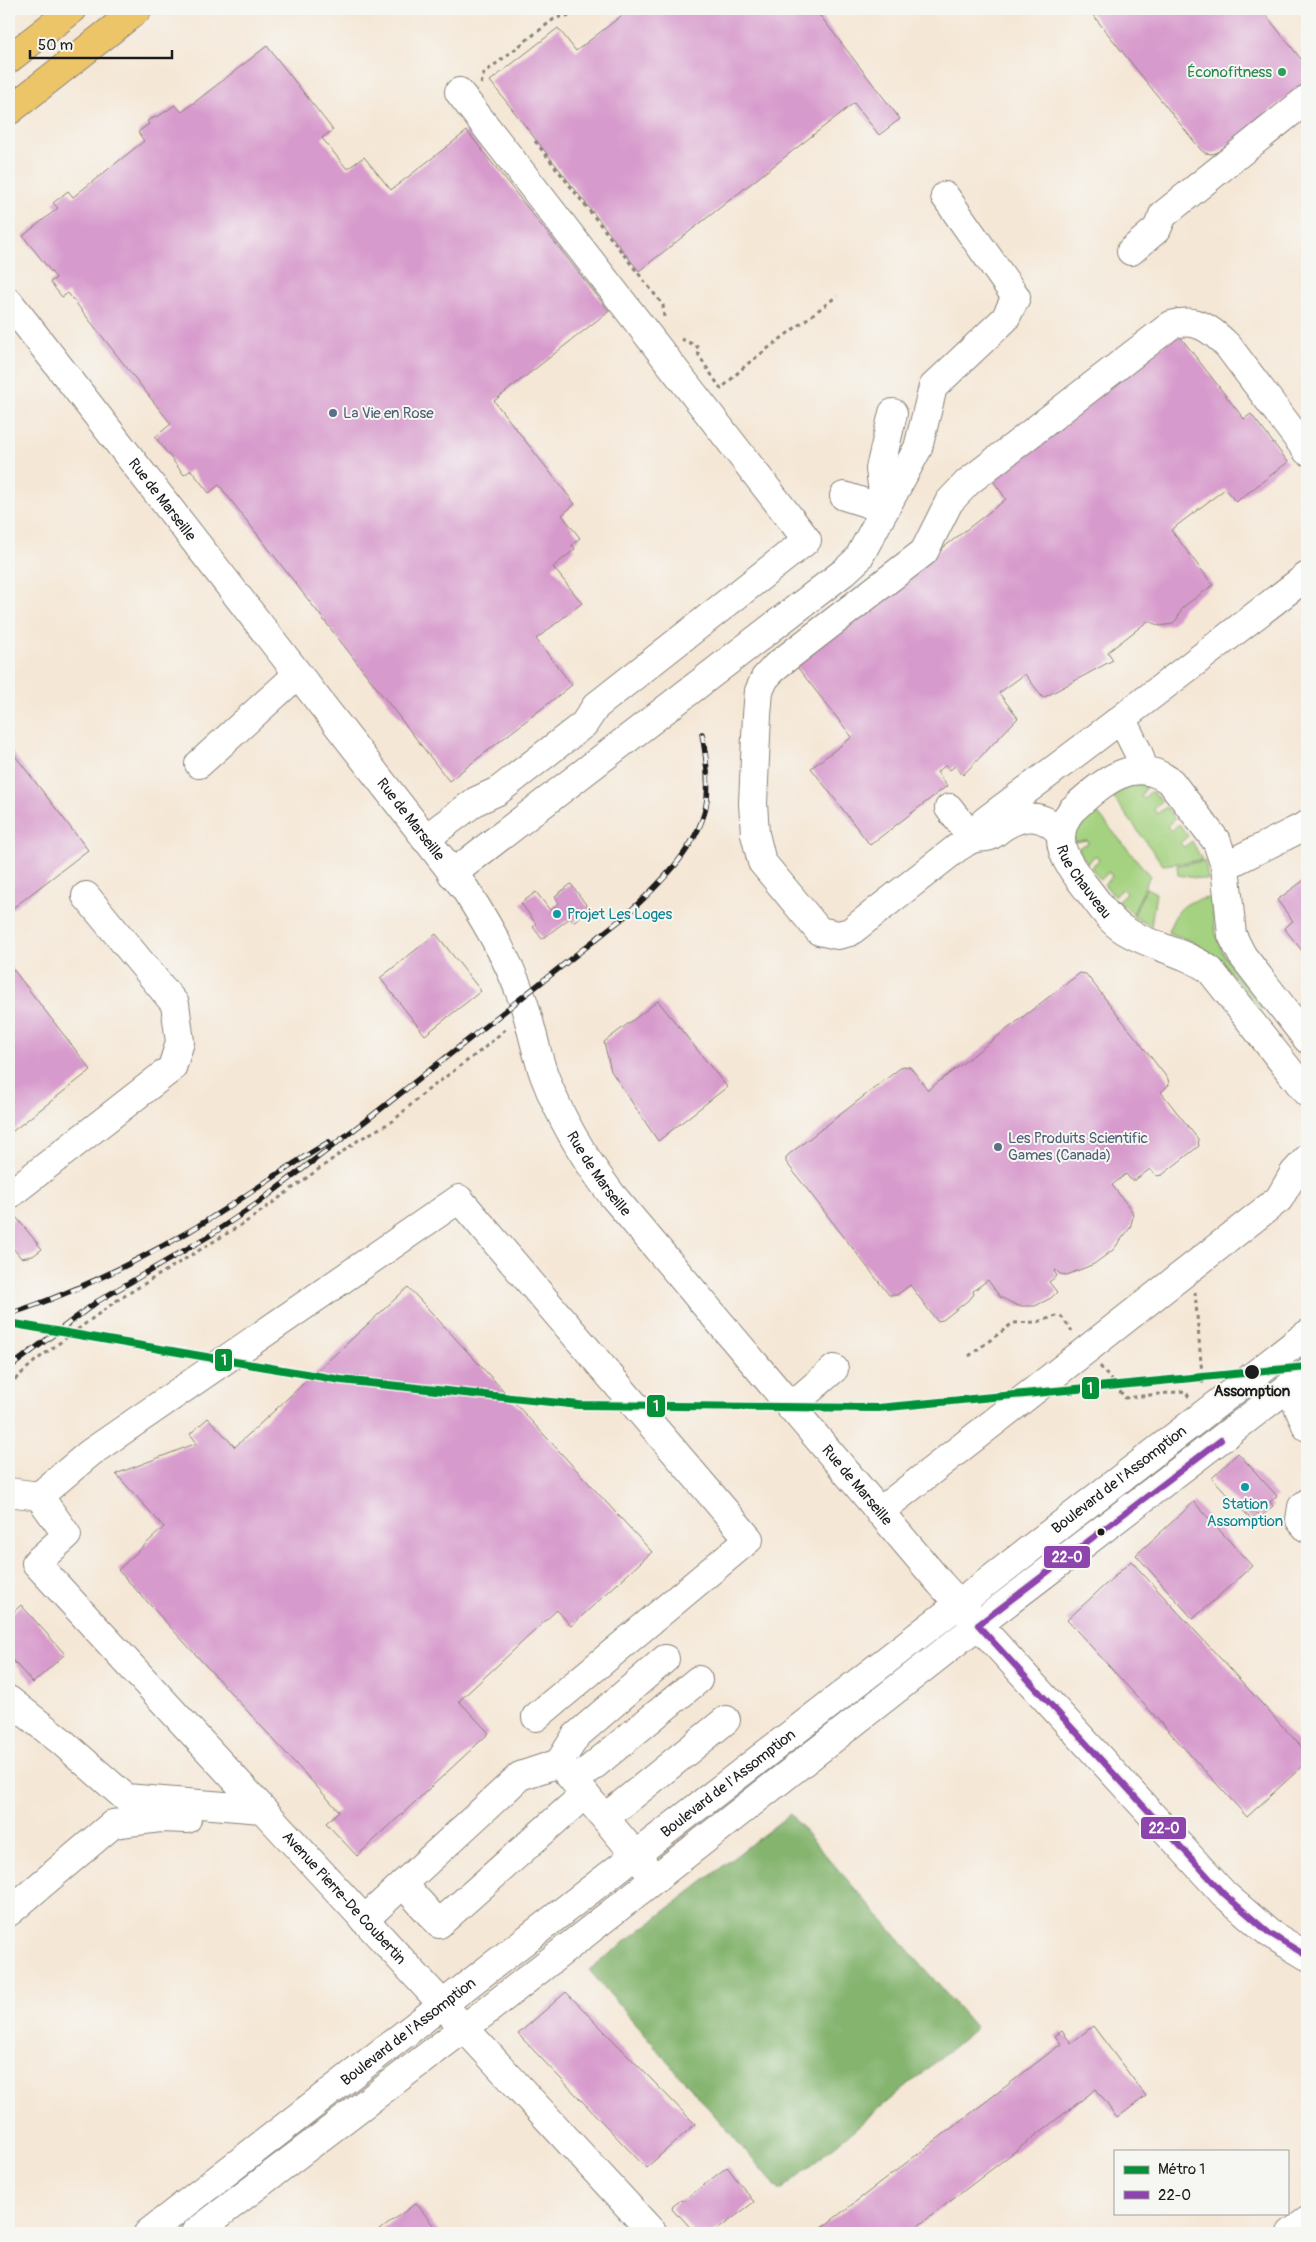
<svg xmlns="http://www.w3.org/2000/svg" width="1316" height="2242" font-family="Pangolin,sans-serif">
<style>
.green{fill:#a5d280;stroke:#60774e}
.forest{fill:#84b46e;stroke:#506845}
.building{fill:#d79acc}
.lines{fill:none;stroke-linecap:round;stroke-linejoin:round}
.minor-casing{stroke:#888279;stroke-width:30}
.major-casing{stroke:#888279;stroke-width:30}
.path{stroke:#888279;stroke-width:3;stroke-dasharray:4 4;stroke-linecap:butt}
.minor{stroke:#fff;stroke-width:28}
.major{stroke:#edc569;stroke-width:28}
.rail-casing{stroke:#1c1c1c;stroke-width:5.5}
.rail{stroke:#f6f6f2;stroke-width:4;stroke-dasharray:11;stroke-linecap:butt}
.bus-1-casing{stroke:#f6f6f2;stroke-width:10}
.bus-1{stroke:#8e44ad;stroke-width:6}
.metro-1-casing{stroke:#f6f6f2;stroke-width:11}
.metro-1{stroke:#069037;stroke-width:8}
.leisure-dot{fill:#2e9e5b;stroke:#f6f6f2;stroke-width:2}
.service-dot{fill:#5c6f8a;stroke:#f6f6f2;stroke-width:2}
.culture-dot{fill:#0f9aa8;stroke:#f6f6f2;stroke-width:2}
.stop-dot{fill:#1c1c1c;stroke:#f6f6f2;stroke-width:2}
.labels{text-anchor:middle;dominant-baseline:central;stroke-width:4;stroke-linejoin:round;paint-order:stroke}
.leisure-label{font-size:15px;fill:#27864d;stroke:#f6f6f2;text-anchor:end}
.service-label{font-size:15px;fill:#4e5e75;stroke:#f6f6f2;text-anchor:start}
.street-label{font-size:15px;fill:#1c1c1c;stroke:#f6f6f2}
.culture-label{font-size:15px;fill:#0d838f;stroke:#f6f6f2;text-anchor:start}
.stop-label{font-size:15px;font-weight:bold;fill:#1c1c1c;stroke:#f6f6f2}
.line-badge{stroke:#f6f6f2;stroke-width:2}
.badge-label{font-size:14px;text-anchor:middle;font-weight:bold;fill:#fff}
</style>
<rect width="100%" height="100%" fill="#f6f6f2"/>
<filter id="ink" filterUnits="userSpaceOnUse"><feTurbulence type="fractalNoise" baseFrequency=".02" numOctaves="2"/><feDisplacementMap in="SourceGraphic" scale="10" xChannelSelector="R" yChannelSelector="G"/><feConvolveMatrix kernelMatrix="1 2 1 2 8 2 1 2 1" color-interpolation-filters="sRGB"/></filter>
<filter id="wash" filterUnits="userSpaceOnUse"><feTurbulence type="fractalNoise" baseFrequency=".0096" numOctaves="4" result="noise"/><feDisplacementMap in="SourceGraphic" scale="20" xChannelSelector="R" yChannelSelector="G"/><feGaussianBlur stdDeviation="1.12" result="paint"/><feColorMatrix in="noise" values="0 0 0 0 0 0 0 0 0 0 0 0 0 0 0 0 0 1.4 0 .05"/><feComposite in="paint" operator="in"/></filter>
<g filter="url(#wash)">
<rect width="100%" height="100%" fill="#f5e7d6"/>
<g class="green">
<polygon points="1138,784 1146,786 1141,797 1144,799 1151,791 1162,801 1154,809 1157,814 1166,807 1175,819 1167,826 1171,831 1179,824 1188,836 1180,843 1184,847 1192,841 1202,860 1163,865 1113,797 1124,788"/>
<path d="M1095,810L1150,876L1133,914L1117,901L1126,893L1122,889L1114,896L1104,884L1112,877L1109,872L1100,880L1091,867L1099,860L1096,855L1087,863L1078,848L1088,843L1087,840L1074,842C1074,826 1083,819 1095,810Z"/>
<polygon points="1205,861 1208,880 1178,875 1177,865"/>
<polygon points="1146,888 1156,893 1151,926 1133,917"/>
<path d="M1211,898C1213,912 1214,927 1218,941C1227,966 1247,986 1263,1007L1260,1009L1219,959L1193,942L1168,932C1177,908 1185,900 1211,898Z"/>
</g>
<polygon class="forest" points="790,1814 976,2028 780,2191 589,1970"/>
<g id="blocks">
<g class="building">
<polygon points="630,9 815,9 900,119 879,135 854,103 639,271 490,81 558,28 576,51"/>
<polygon points="1088,9 1261,9 1305,64 1307,70 1306,79 1302,85 1220,151 1213,154 1205,153 1201,150"/>
<polygon points="267,46 333,130 322,138 347,169 364,157 391,190 467,131 609,311 494,401 575,504 562,515 580,538 572,545 575,549 553,567 582,603 536,639 572,685 449,781 219,485 209,493 191,470 184,475 155,437 171,424 68,293 62,297 50,282 56,278 23,236 58,208 53,203 68,191 73,197 144,141 138,132 149,124 147,121 162,114 175,105 182,112"/>
<polygon points="1178,334 1244,419 1251,414 1288,462 1236,502 1225,489 1171,530 1213,585 1183,607 1177,619 1172,624 1160,626 1148,621 1108,652 1113,660 1043,698 1025,674 999,693 1018,718 963,775 955,766 950,770 946,765 937,772 947,786 870,845 811,768 852,737 794,663 1006,499 991,478"/>
<polygon points="9,748 88,850 9,911"/>
<polygon points="1307,878 1307,957 1284,928 1293,921 1277,900"/>
<polygon points="571,884 590,910 573,922 570,918 542,939 533,927 536,924 521,903 536,892 550,910 559,903 555,896"/>
<polygon points="436,934 481,991 425,1035 380,978"/>
<polygon points="9,964 91,1070 9,1134"/>
<polygon points="1080,973 1086,974 1168,1079 1169,1085 1161,1092 1198,1139 1199,1146 1162,1175 1156,1176 1150,1169 1135,1180 1131,1180 1126,1174 1112,1185 1132,1211 1133,1217 1130,1228 1113,1250 1094,1264 1067,1275 1060,1274 1056,1270 1054,1271 1057,1276 1049,1282 1057,1292 1051,1298 1035,1306 1018,1306 1000,1297 988,1280 973,1291 974,1294 971,1298 943,1320 937,1321 910,1285 897,1295 889,1295 786,1162 786,1158 788,1155 903,1066 910,1067 928,1090"/>
<polygon points="658,1001 727,1087 658,1141 611,1071 604,1042"/>
<polygon points="16,1217 42,1249 33,1256 21,1258 9,1243 9,1223"/>
<polygon points="408,1287 652,1552 571,1626 557,1610 459,1701 489,1733 357,1856 326,1823 339,1811 118,1570 164,1527 116,1474 197,1443 190,1434 208,1418 235,1447"/>
<polygon points="1238,1453 1277,1496 1270,1502 1273,1506 1261,1517 1258,1513 1251,1519 1212,1478"/>
<polygon points="1194,1502 1252,1566 1193,1619 1136,1555"/>
<polygon points="1131,1561 1307,1753 1307,1762 1247,1817 1067,1620"/>
<polygon points="21,1605 65,1654 33,1683 9,1656 9,1616"/>
<polygon points="566,1992 695,2124 646,2168 518,2034"/>
<polygon points="1093,2026 1146,2096 1117,2118 1096,2089 909,2233 815,2233 1061,2044 1055,2036 1062,2031 1071,2043"/>
<polygon points="727,2167 754,2202 713,2233 695,2233 680,2216 677,2215 672,2209 673,2206 681,2200 683,2201"/>
<polygon points="416,2203 439,2233 376,2233"/>
</g>
</g>
</g>
<g filter="url(#ink)">
<use href="#blocks" fill-opacity="0" stroke="#888279" stroke-width="1"/>
<g class="lines">
<defs>
<g id="minor">
<polyline points="1131,251 1157,229 1163,215 1307,99"/>
<path id="s1" d="M9,302L465,889C487,923 508,959 522,998C531,1023 535,1050 544,1075C560,1118 584,1158 612,1195L940,1583L1224,1894L1269,1933L1307,1956"/>
<polyline points="844,496 885,509 880,469 893,413"/>
<polyline points="1122,720 1138,752 1144,770"/>
<polyline points="199,764 297,675"/>
<polyline points="949,808 973,839"/>
<path d="M985,821C1094,741 1200,658 1307,576"/>
<path d="M1061,834C1046,815 1027,813 1006,825C1000,828 996,833 990,836C985,838 979,837 974,838C968,840 963,845 957,848L850,932L838,935L819,931L762,862L755,834L753,803L757,715L759,691L765,678L776,666L924,552L949,502L968,482L1171,325C1196,317 1211,329 1228,346L1307,451"/>
<polyline points="425,839 476,801 498,791 584,724 596,706 807,540 459,92"/>
<polyline points="1225,866 1307,825"/>
<polyline points="452,874 844,572 858,559 918,448 933,387 1005,319 1016,297 945,196"/>
<path id="s2" d="M1307,1039L1242,955L1232,935L1225,866L1217,842L1171,782C1133,753 1101,784 1072,810C1046,842 1071,868 1091,894C1101,907 1110,921 1124,930C1151,947 1184,951 1210,970L1307,1093"/>
<polyline points="9,1195 172,1068 180,1042 175,1004 86,896"/>
<polyline points="1286,1389 1296,1402 1307,1427"/>
<polyline points="790,1407 834,1369"/>
<polyline points="9,1492 39,1496"/>
<polyline points="1307,1503 1302,1507 1300,1520 1307,1528"/>
<polyline points="879,1512 1279,1199 1294,1173 1307,1159"/>
<polyline points="9,1700 61,1741 126,1798 262,1809"/>
<path id="s3" d="M536,1717L749,1539L459,1199L90,1453L39,1496L67,1535L36,1563L653,2233"/>
<polyline points="559,1763 576,1736 665,1659"/>
<polyline points="575,1781 698,1680"/>
<polyline points="606,1817 726,1720"/>
<polyline points="403,1884 439,1924 585,1794"/>
<polyline points="9,1912 113,1824 160,1818 187,1819"/>
<polyline points="364,1920 520,1776 559,1763 647,1869"/>
<path id="s4" d="M148,2233C535,1934 920,1633 1307,1334"/>
<polyline points="195,2233 484,2013 978,1625 1307,1373"/>
<polyline points="1291,2233 1307,2221"/>
</g>
<g id="major">
<polyline points="9,59 73,9"/>
<polyline points="9,111 138,9"/>
</g>
</defs>
<use href="#minor" class="minor-casing"/>
<use href="#major" class="major-casing"/>
<g class="path">
<path d="M481,84L484,73L554,19C567,13 573,19 586,9"/>
<polyline points="535,141 663,305 664,318"/>
<polyline points="681,339 697,346 699,356 721,389 746,365 837,296"/>
<polyline points="1195,1292 1203,1386"/>
<polyline points="969,1356 1013,1323 1037,1322 1060,1315 1072,1331"/>
<polyline points="1100,1366 1125,1398 1185,1391 1189,1397"/>
<polyline points="9,1385 35,1361 116,1301 249,1220 360,1139 393,1121 424,1093 483,1049 507,1028"/>
</g>
<use href="#minor" class="minor"/>
<use href="#major" class="major"/>
<defs>
<g id="rail">
<path d="M9,1314C72,1294 130,1265 188,1232C236,1204 281,1170 329,1142"/>
<path d="M9,1368L98,1301L209,1236L258,1203L373,1115L624,917C656,887 702,846 707,799C709,777 706,755 702,734"/>
</g>
</defs>
<use href="#rail" class="rail-casing"/>
<use href="#rail" class="rail"/>
<defs>
<polyline id="bus-1" points="1221,1440 978,1625 1224,1894 1269,1933 1307,1956"/>
</defs>
<use href="#bus-1" class="bus-1-casing"/>
<use href="#bus-1" class="bus-1"/>
<defs>
<polyline id="metro-1" points="9,1323 341,1380 579,1405 878,1408 1307,1367"/>
</defs>
<use href="#metro-1" class="metro-1-casing"/>
<use href="#metro-1" class="metro-1"/>
</g>
</g>
<circle class="leisure-dot" cx="1282" cy="72" r="5"/>
<g class="service-dot">
<circle cx="333" cy="413" r="5"/>
<circle cx="998" cy="1147" r="5"/>
</g>
<g class="culture-dot">
<circle cx="557" cy="914" r="5"/>
<circle cx="1245" cy="1487" r="5"/>
</g>
<g class="stop-dot">
<circle cx="1252" cy="1372" r="8"/>
<circle cx="1101" cy="1532" r="4.5"/>
</g>
<g class="labels">
<g class="leisure-label">
<text x="1272" y="72">Éconofitness</text>
</g>
<g class="service-label">
<text x="343" y="413">La Vie en Rose</text>
<text x="1008" y="1138">Les Produits Scientific<tspan x="1008" dy="17">Games (Canada)</tspan></text>
</g>
<g class="street-label">
<text stroke="none"><textPath href="#s1" startOffset="250">Rue de Marseille</textPath></text>
<text stroke="none"><textPath href="#s1" startOffset="655">Rue de Marseille</textPath></text>
<text stroke="none"><textPath href="#s2" startOffset="494">Rue Chauveau</textPath></text>
<text stroke="none"><textPath href="#s1" startOffset="1060">Rue de Marseille</textPath></text>
<text stroke="none"><textPath href="#s4" startOffset="1229">Boulevard de l'Assomption</textPath></text>
<text stroke="none"><textPath href="#s1" startOffset="1465">Rue de Marseille</textPath></text>
<text stroke="none"><textPath href="#s4" startOffset="734">Boulevard de l'Assomption</textPath></text>
<text stroke="none"><textPath href="#s3" startOffset="1784">Avenue Pierre-De Coubertin</textPath></text>
<text stroke="none"><textPath href="#s4" startOffset="329">Boulevard de l'Assomption</textPath></text>
</g>
<g class="culture-label">
<text x="567" y="914">Projet Les Loges</text>
<text x="1245" y="1504" text-anchor="middle">Station<tspan x="1245" dy="17">Assomption</tspan></text>
</g>
<g class="stop-label">
<text x="1252" y="1391">Assomption</text>
</g>
</g>
<g class="line-badge">
<rect x="214" y="1348" width="19" height="24" rx="5" fill="#069037"/>
<rect x="1081" y="1376" width="19" height="24" rx="5" fill="#069037"/>
<rect x="646" y="1394" width="20" height="24" rx="5" fill="#069037"/>
<rect x="1043" y="1545" width="48" height="24" rx="5" fill="#8e44ad"/>
<rect x="1140" y="1816" width="47" height="24" rx="5" fill="#8e44ad"/>
</g>
<g class="badge-label">
<text x="224" y="1365">1</text>
<text x="1090" y="1393">1</text>
<text x="656" y="1411">1</text>
<text x="1067" y="1562">22-O</text>
<text x="1164" y="1833">22-O</text>
</g>
<rect width="1316" height="2242" fill="none" stroke="#f6f6f2" stroke-width="30"/>
<rect x="1114" y="2150" width="175" height="65" fill="#f6f6f2" stroke="#9f9f9c"/>
<rect x="1124" y="2166" width="25" height="8" fill="#069037" stroke="#9f9f9c"/>
<text x="1158" y="2174" font-size="15" fill="#1c1c1c">Métro 1</text>
<rect x="1124" y="2191" width="25" height="8" fill="#8e44ad" stroke="#9f9f9c"/>
<text x="1158" y="2200" font-size="15" fill="#1c1c1c">22-O</text>
<path d="M30 50v8h142v-8" fill="none" stroke="#1c1c1c" stroke-width="2.5"/>
<text x="38" y="50" font-size="15" fill="#1c1c1c" stroke="#f6f6f2" stroke-width="4" paint-order="stroke">50 m</text>
</svg>
